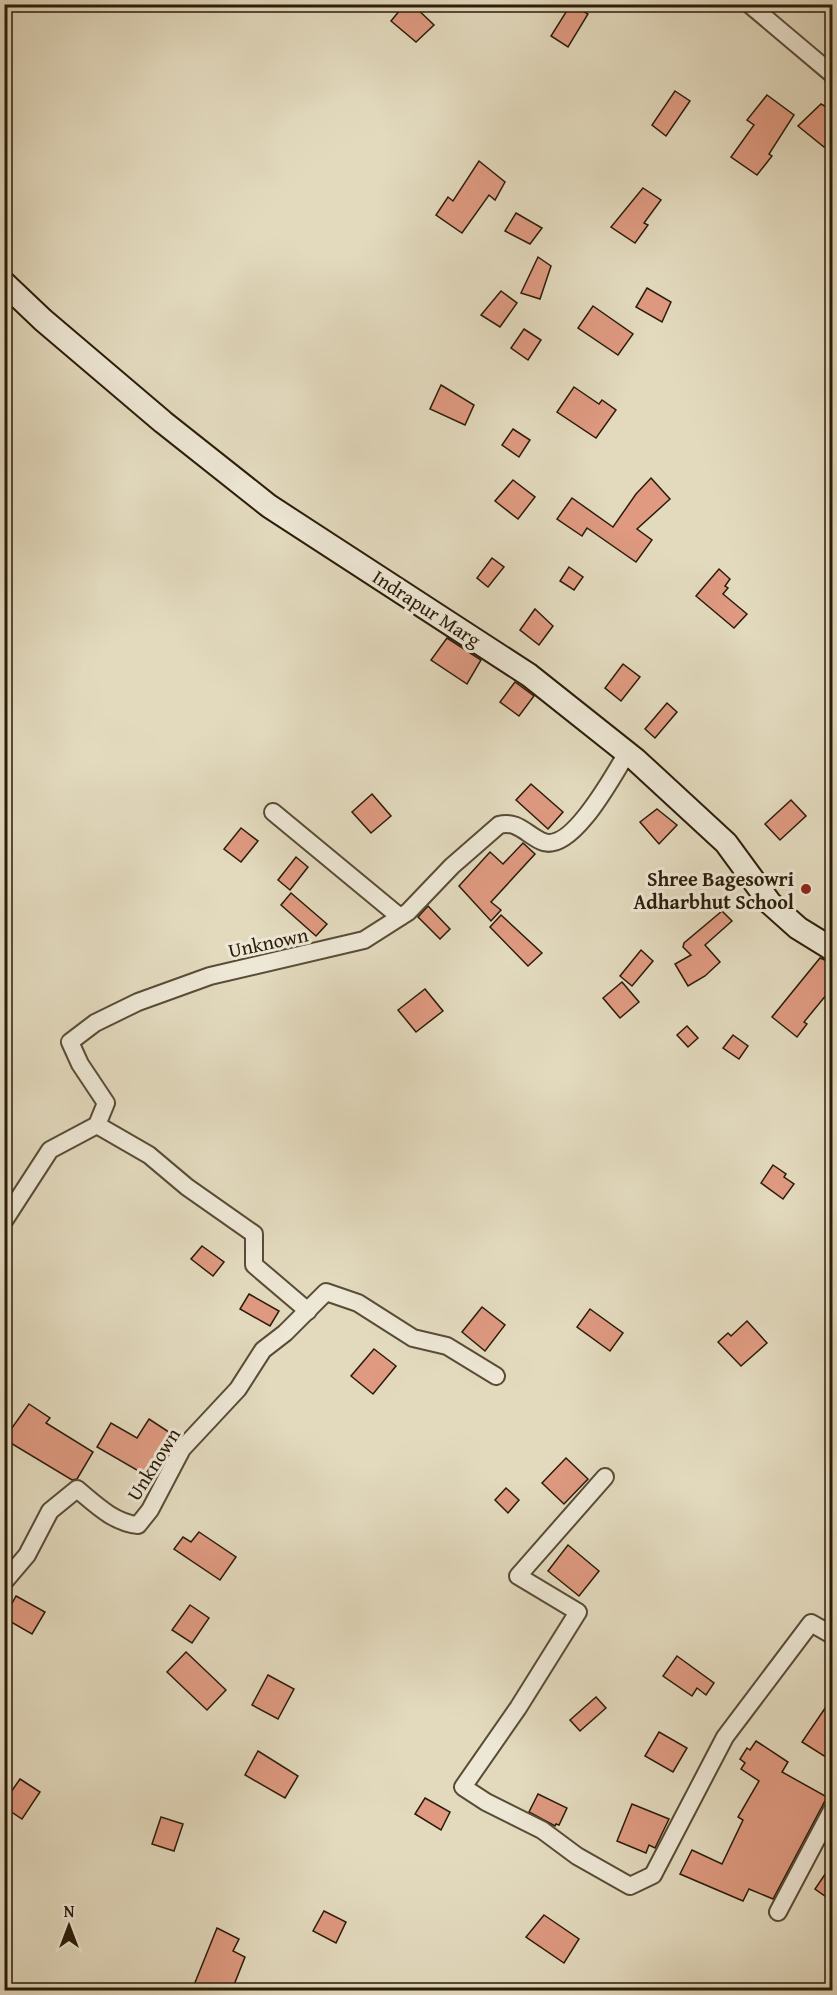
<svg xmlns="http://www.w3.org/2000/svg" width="837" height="1995" font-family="'Gentium Book Plus',serif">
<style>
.building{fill:#df9a81;stroke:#2b1c09;stroke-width:1.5}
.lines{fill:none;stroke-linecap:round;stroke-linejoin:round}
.street-casing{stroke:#594c36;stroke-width:20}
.secondary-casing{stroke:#2b1c09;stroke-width:26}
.street{stroke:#ede7d5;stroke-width:16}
.secondary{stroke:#ede7d5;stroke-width:22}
.poi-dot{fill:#8f2418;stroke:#ede7d5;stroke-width:2}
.labels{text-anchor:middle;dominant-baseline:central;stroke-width:6;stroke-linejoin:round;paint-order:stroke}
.street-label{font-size:20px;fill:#2b1c09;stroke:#ede7d5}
.poi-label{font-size:20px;font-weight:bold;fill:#2b1c09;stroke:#ede7d5;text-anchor:end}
</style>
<rect width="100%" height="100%" fill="#e3dabe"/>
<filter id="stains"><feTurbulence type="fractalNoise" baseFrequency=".00333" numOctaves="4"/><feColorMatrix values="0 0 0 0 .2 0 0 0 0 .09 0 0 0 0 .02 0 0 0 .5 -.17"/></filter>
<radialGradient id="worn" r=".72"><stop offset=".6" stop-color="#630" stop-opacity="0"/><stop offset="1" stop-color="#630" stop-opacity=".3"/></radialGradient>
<g class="building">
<polygon points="405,4 412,4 434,25 416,42 391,21"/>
<polygon points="571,4 588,14 568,47 551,36"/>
<polygon points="675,91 690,101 666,136 652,125"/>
<polygon points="767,95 794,115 769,154 772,156 757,175 731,157 754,125 747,120"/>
<polygon points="821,104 832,110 832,140 824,147 798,126"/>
<polygon points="479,161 505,182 495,200 489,195 462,233 436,215 448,197 453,201"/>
<polygon points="643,188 661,200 644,223 648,225 635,243 611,227"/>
<polygon points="516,213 542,228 530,244 505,231"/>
<polygon points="538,257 551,266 540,299 521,293"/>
<polygon points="647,288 671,302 662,322 636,307"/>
<polygon points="501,291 517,303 500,327 481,315"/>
<polygon points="593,306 633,334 618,355 578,328"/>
<polygon points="524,329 541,340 528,360 511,348"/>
<polygon points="441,385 474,405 465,425 430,409"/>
<polygon points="574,387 599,404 602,400 616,410 596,438 557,412"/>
<polygon points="513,429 530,440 519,457 502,445"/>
<polygon points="651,478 670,499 637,529 652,540 636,562 587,528 582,536 557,519 572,498 613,527 636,494"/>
<polygon points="513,480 535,497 518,519 495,501"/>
<polygon points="492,558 504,567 488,587 477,578"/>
<polygon points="569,567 583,577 574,590 560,581"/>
<polygon points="719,569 730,579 725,586 728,588 723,594 747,614 734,628 696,596"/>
<polygon points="535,609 553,626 539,645 520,630"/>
<polygon points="447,638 481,660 467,684 431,660"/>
<polygon points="623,664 640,677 621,701 605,688"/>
<polygon points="515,682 534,696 519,716 500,702"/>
<polygon points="667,703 677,712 655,738 645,729"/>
<polygon points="531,784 563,812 548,829 516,800"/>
<polygon points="372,794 391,816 371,833 352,812"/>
<polygon points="791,800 806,816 780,840 765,824"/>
<polygon points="657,809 677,825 659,844 640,822"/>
<polygon points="241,828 258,841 241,862 224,849"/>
<polygon points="523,843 535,854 491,902 501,910 491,921 459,886 490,852 503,864"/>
<polygon points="296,857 308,867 290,890 278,880"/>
<polygon points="291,893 327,924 316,936 281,905"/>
<polygon points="428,906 450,929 440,939 418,917"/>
<polygon points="722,911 732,921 705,945 720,962 705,976 688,986 675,964 691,955 683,947 684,943"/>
<polygon points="501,915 542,953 528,966 490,927"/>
<polygon points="641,950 653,961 632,986 620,976"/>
<polygon points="820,958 832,963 832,988 804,1022 807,1024 797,1037 772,1017"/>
<polygon points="622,982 639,1002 620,1018 603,998"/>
<polygon points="425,989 443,1011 416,1032 398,1010"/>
<polygon points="687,1026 698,1038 688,1047 677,1035"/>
<polygon points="733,1035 748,1046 739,1059 723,1048"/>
<polygon points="773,1165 786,1174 784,1177 794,1184 783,1199 761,1183"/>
<polygon points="202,1246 224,1262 213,1276 191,1259"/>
<polygon points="249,1294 279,1311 270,1326 240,1309"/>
<polygon points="482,1307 505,1325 485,1351 462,1332"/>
<polygon points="590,1309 623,1333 610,1351 577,1327"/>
<polygon points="747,1321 767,1343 741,1366 718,1342 728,1333 731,1336"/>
<polygon points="374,1349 396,1366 373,1394 351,1376"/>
<polygon points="29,1404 50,1418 46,1423 93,1452 77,1479 72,1480 4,1439"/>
<polygon points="149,1419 178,1438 154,1480 97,1447 111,1423 137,1438"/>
<polygon points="566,1458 588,1479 564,1504 542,1483"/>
<polygon points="506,1488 519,1500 508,1513 495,1500"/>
<polygon points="199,1532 236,1557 220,1580 174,1549 183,1537 191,1542"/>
<polygon points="568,1545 599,1571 579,1596 548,1571"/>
<polygon points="16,1596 45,1612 32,1634 4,1618"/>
<polygon points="190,1605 209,1618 192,1643 172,1630"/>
<polygon points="186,1652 226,1690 207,1710 167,1672"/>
<polygon points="677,1656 714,1683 706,1695 697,1688 692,1696 663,1676"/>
<polygon points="268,1675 294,1689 278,1719 252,1705"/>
<polygon points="596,1697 606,1708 580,1731 570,1720"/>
<polygon points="832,1698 832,1761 802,1742"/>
<polygon points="659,1732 687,1748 673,1772 645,1756"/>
<polygon points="756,1741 788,1762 782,1772 827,1797 773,1899 749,1889 743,1901 680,1874 692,1850 722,1864 743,1820 738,1817 759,1781 741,1769 745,1763 740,1759 747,1748 750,1750"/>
<polygon points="258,1751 298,1776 285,1798 245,1775"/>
<polygon points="20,1779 40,1792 22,1819 4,1807 4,1802"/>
<polygon points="538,1794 567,1808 559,1825 556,1824 555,1826 529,1812"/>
<polygon points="425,1798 450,1812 441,1830 415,1814"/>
<polygon points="632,1804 669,1819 655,1848 649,1845 646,1853 617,1841"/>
<polygon points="161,1817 183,1824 174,1851 152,1844"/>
<polygon points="832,1864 832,1901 815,1889"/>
<polygon points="324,1911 346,1922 336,1943 313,1931"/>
<polygon points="544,1915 579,1939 564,1963 526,1937"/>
<polygon points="217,1928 239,1939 233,1951 245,1957 232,1990 192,1990"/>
</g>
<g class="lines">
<defs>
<g id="street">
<polyline points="749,4 832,74"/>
<polyline points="273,812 400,917"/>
<polyline points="97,1125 149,1155 187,1187 254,1234 254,1265 308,1311"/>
<path d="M4,1221L50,1150L97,1125L106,1103L80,1064L70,1042L95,1023L138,1002L210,976L364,940L408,912L452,866L499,825C517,820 526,834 541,841C571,856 614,774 627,753"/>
<polyline points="605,1477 518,1576 578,1612 518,1708 463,1787 486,1802 542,1830 577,1856 630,1886 653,1875 725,1737 811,1623 832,1635"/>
<path d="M4,1582L27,1555L50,1511L77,1489C95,1504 114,1523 138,1525L150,1510L182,1449L238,1389L263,1350L285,1333L326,1292L358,1303L413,1338L447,1346L496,1376"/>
<polyline points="778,1912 832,1810"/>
</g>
<polyline id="secondary" points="4,283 43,320 163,422 269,506 529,675 636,760 726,843 770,903 798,928 832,949"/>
</defs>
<use href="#street" class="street-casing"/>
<use href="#secondary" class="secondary-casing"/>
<use href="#street" class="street"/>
<use href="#secondary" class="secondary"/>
</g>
<circle class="poi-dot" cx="806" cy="889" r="6"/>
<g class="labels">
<g class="street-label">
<text transform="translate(427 608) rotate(33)">Indrapur Marg</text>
<text transform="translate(268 942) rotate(-12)">Unknown</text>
<text transform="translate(153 1464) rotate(-58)">Unknown</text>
</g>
<g class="poi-label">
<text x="794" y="878">Shree Bagesowri<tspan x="794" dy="23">Adharbhut School</tspan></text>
</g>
</g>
<rect width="837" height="1995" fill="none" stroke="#e3dabe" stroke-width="24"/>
<rect x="6" y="6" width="825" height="1983" fill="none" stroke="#2b1c09" stroke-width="3"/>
<rect x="12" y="12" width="813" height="1971" fill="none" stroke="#2b1c09" stroke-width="1.5"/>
<g transform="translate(69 1926)" stroke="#ede7d5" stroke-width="4.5" paint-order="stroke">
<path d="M0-4.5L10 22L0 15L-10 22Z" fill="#2b1c09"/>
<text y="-9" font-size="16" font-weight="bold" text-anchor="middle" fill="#2b1c09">N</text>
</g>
<rect width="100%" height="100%" filter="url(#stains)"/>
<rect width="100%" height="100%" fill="url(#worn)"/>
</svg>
